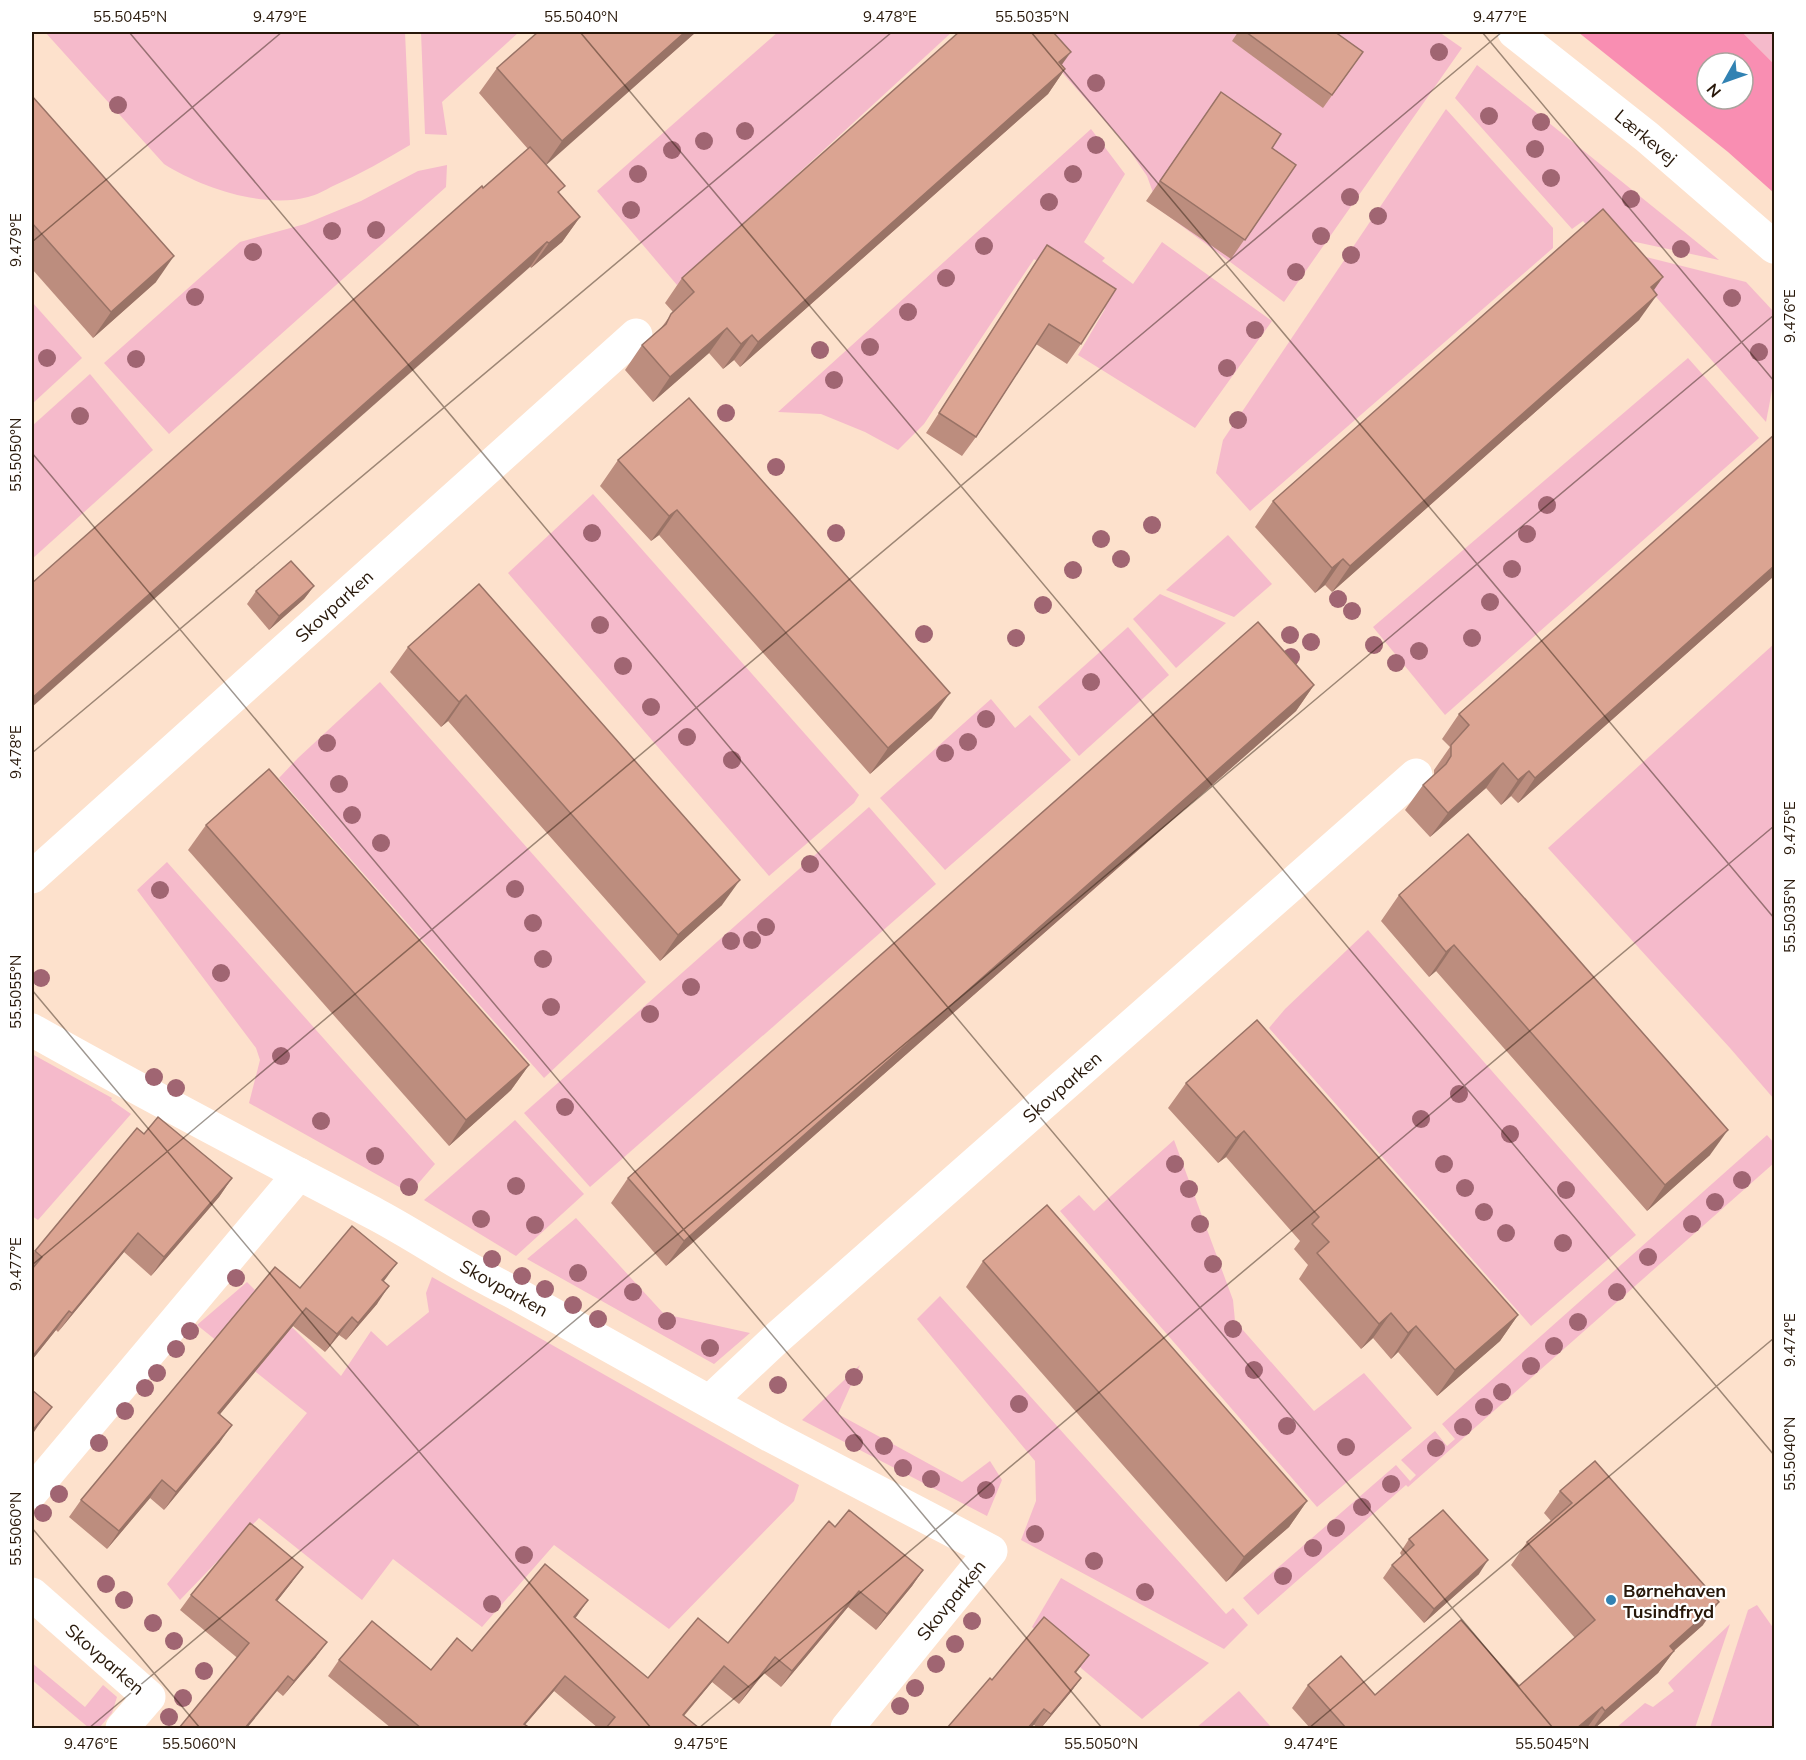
<svg xmlns="http://www.w3.org/2000/svg" width="1806" height="1760" font-family="Mulish,sans-serif">
<style>
.green{fill:#f5bacb}
.forest{fill:#f98eb2;fill-rule:evenodd}
.lines{fill:none;stroke-linecap:round;stroke-linejoin:round}
.minor{stroke:#fff;stroke-width:33}
.tertiary{stroke:#fff;stroke-width:33}
.tree{fill:#a06572}
.wall{fill:#bc8d7e}
.shaded-wall{fill:#997366}
.building{fill:#dba492;stroke:#997366;stroke-width:1.5}
.ticks{fill:none;stroke:#28180a;stroke-width:1.5;stroke-opacity:0.45}
.poi-dot{fill:#3182b3;stroke:#fff;stroke-width:2}
.labels{text-anchor:middle;dominant-baseline:central;stroke-width:4.5;stroke-linejoin:round;paint-order:stroke}
.street-label{font-size:18px;fill:#28180a;stroke:#fff}
.poi-label{font-size:18px;font-weight:bold;fill:#28180a;stroke:#fff;text-anchor:start}
.neatline{fill:none;stroke:#28180a;stroke-width:2}
.ticks-label{font-size:15px;text-anchor:middle;fill:#28180a}
</style>
<rect width="100%" height="100%" fill="#fde1cc"/>
<g class="green">
<path d="M45,32H405L410,145C385,160 360,174 333,186C325,190 317,195 308,197C264,209 202,188 164,164Z"/>
<polygon points="421,32 519,32 442,102 447,135 425,134"/>
<polygon points="778,32 952,32 677,285 597,191"/>
<polygon points="1026,32 1439,32 1462,48 1284,302 1159,209 1147,176 1123,141"/>
<polygon points="1742,32 1774,32 1774,64"/>
<polygon points="1477,65 1719,260 1594,233 1583,221 1572,229 1455,98"/>
<polygon points="1446,109 1553,228 1553,248 1250,511 1216,473 1223,440"/>
<polygon points="1091,129 1125,174 1084,242 1105,258 1102,261 1133,284 1162,242 1272,321 1195,428 1078,355 1105,309 1080,288 1034,259 924,424 898,450 865,432 821,414 778,412"/>
<polygon points="447,165 446,187 169,434 104,363 240,242 305,224 361,201 418,171"/>
<polygon points="1614,249 1746,282 1774,312 1774,380 1766,422"/>
<polygon points="32,302 82,358 32,404"/>
<polygon points="1688,358 1759,438 1445,715 1373,627"/>
<polygon points="90,374 153,450 32,559 32,426"/>
<polygon points="593,494 859,795 854,803 769,876 508,573"/>
<polygon points="1228,535 1272,584 1234,617 1166,590"/>
<polygon points="1160,594 1226,623 1176,668 1133,619"/>
<polygon points="1128,627 1169,675 1079,756 1038,707"/>
<polygon points="1774,644 1774,1099 1730,1048 1548,848"/>
<polygon points="380,682 646,982 544,1078 279,778 298,758"/>
<polygon points="991,699 1015,728 1030,715 1071,760 945,870 880,798"/>
<polygon points="869,807 936,884 590,1187 524,1113"/>
<polygon points="167,862 435,1164 410,1193 249,1103 260,1060 256,1048 137,890"/>
<polygon points="1368,930 1636,1235 1531,1326 1269,1028 1285,1009"/>
<polygon points="32,1054 112,1098 111,1100 131,1114 38,1220 32,1216"/>
<polygon points="515,1120 584,1194 516,1256 424,1200"/>
<polygon points="1767,1135 1774,1143 1774,1163 1408,1487 1406,1485 1258,1615 1243,1598 1396,1465 1410,1481 1416,1475 1401,1460 1435,1431 1447,1446 1455,1439 1442,1424"/>
<polygon points="1174,1140 1233,1300 1235,1321 1314,1411 1364,1373 1412,1428 1317,1507 1060,1211 1079,1195 1094,1211"/>
<polygon points="576,1218 664,1314 750,1333 714,1364 527,1259"/>
<polygon points="432,1277 799,1485 794,1501 669,1629 554,1545 482,1627 393,1559 362,1600 259,1518 180,1600 167,1584 307,1413 197,1325 247,1282 341,1376 371,1331 387,1346 429,1312 426,1293"/>
<polygon points="940,1296 1226,1614 1233,1608 1248,1625 1224,1649 1021,1540 1036,1501 1035,1461 917,1319"/>
<polygon points="860,1365 838,1414 962,1482 990,1461 1002,1480 987,1516 802,1420"/>
<polygon points="1061,1578 1209,1663 1142,1719 1032,1627"/>
<polygon points="1757,1605 1774,1629 1774,1728 1710,1728 1748,1610"/>
<polygon points="1730,1624 1695,1728 1616,1728 1645,1703 1653,1707 1674,1691 1668,1683"/>
<polygon points="32,1663 85,1707 103,1685 117,1697 112,1713 99,1728 89,1728 32,1680"/>
<polygon points="1239,1691 1272,1728 1196,1728"/>
</g>
<path class="forest" d="M1578,32H1742L1774,64V193L1728,152ZM1707,63H1743V99H1707Z"/>
<g class="lines">
<g class="minor">
<polyline points="32,877 636,335"/>
<path d="M32,1030C145,1094 261,1154 377,1215C422,1239 464,1269 511,1291L771,1436L991,1551L847,1728"/>
<polyline points="710,1401 778,1337 1416,775"/>
<polyline points="32,1492 299,1174"/>
<polyline points="32,1594 149,1697 122,1728"/>
</g>
<polyline class="tertiary" points="1514,32 1647,137 1774,247"/>
</g>
<g class="tree">
<circle cx="1439" cy="52" r="9"/>
<circle cx="1096" cy="83" r="9"/>
<circle cx="118" cy="105" r="9"/>
<circle cx="1489" cy="116" r="9"/>
<circle cx="1541" cy="122" r="9"/>
<circle cx="745" cy="131" r="9"/>
<circle cx="704" cy="141" r="9"/>
<circle cx="1096" cy="145" r="9"/>
<circle cx="1535" cy="149" r="9"/>
<circle cx="672" cy="150" r="9"/>
<circle cx="638" cy="174" r="9"/>
<circle cx="1073" cy="174" r="9"/>
<circle cx="1551" cy="178" r="9"/>
<circle cx="1350" cy="197" r="9"/>
<circle cx="1631" cy="199" r="9"/>
<circle cx="1049" cy="202" r="9"/>
<circle cx="631" cy="210" r="9"/>
<circle cx="1378" cy="216" r="9"/>
<circle cx="376" cy="230" r="9"/>
<circle cx="332" cy="231" r="9"/>
<circle cx="1321" cy="236" r="9"/>
<circle cx="984" cy="246" r="9"/>
<circle cx="1681" cy="249" r="9"/>
<circle cx="253" cy="252" r="9"/>
<circle cx="1351" cy="255" r="9"/>
<circle cx="1296" cy="272" r="9"/>
<circle cx="946" cy="278" r="9"/>
<circle cx="195" cy="297" r="9"/>
<circle cx="1732" cy="298" r="9"/>
<circle cx="908" cy="312" r="9"/>
<circle cx="1255" cy="330" r="9"/>
<circle cx="870" cy="347" r="9"/>
<circle cx="820" cy="350" r="9"/>
<circle cx="1759" cy="352" r="9"/>
<circle cx="47" cy="358" r="9"/>
<circle cx="136" cy="359" r="9"/>
<circle cx="1227" cy="368" r="9"/>
<circle cx="834" cy="380" r="9"/>
<circle cx="726" cy="413" r="9"/>
<circle cx="80" cy="416" r="9"/>
<circle cx="1238" cy="420" r="9"/>
<circle cx="776" cy="467" r="9"/>
<circle cx="1547" cy="505" r="9"/>
<circle cx="1152" cy="525" r="9"/>
<circle cx="592" cy="533" r="9"/>
<circle cx="836" cy="533" r="9"/>
<circle cx="1527" cy="534" r="9"/>
<circle cx="1101" cy="539" r="9"/>
<circle cx="1121" cy="559" r="9"/>
<circle cx="1512" cy="569" r="9"/>
<circle cx="1073" cy="570" r="9"/>
<circle cx="1338" cy="599" r="9"/>
<circle cx="1490" cy="602" r="9"/>
<circle cx="1043" cy="605" r="9"/>
<circle cx="1352" cy="611" r="9"/>
<circle cx="600" cy="625" r="9"/>
<circle cx="924" cy="634" r="9"/>
<circle cx="1290" cy="635" r="9"/>
<circle cx="1016" cy="638" r="9"/>
<circle cx="1472" cy="638" r="9"/>
<circle cx="1311" cy="642" r="9"/>
<circle cx="1374" cy="645" r="9"/>
<circle cx="1419" cy="651" r="9"/>
<circle cx="1291" cy="657" r="9"/>
<circle cx="1396" cy="663" r="9"/>
<circle cx="623" cy="666" r="9"/>
<circle cx="1091" cy="682" r="9"/>
<circle cx="651" cy="707" r="9"/>
<circle cx="986" cy="719" r="9"/>
<circle cx="687" cy="737" r="9"/>
<circle cx="968" cy="742" r="9"/>
<circle cx="327" cy="743" r="9"/>
<circle cx="945" cy="753" r="9"/>
<circle cx="732" cy="760" r="9"/>
<circle cx="339" cy="784" r="9"/>
<circle cx="352" cy="815" r="9"/>
<circle cx="381" cy="843" r="9"/>
<circle cx="810" cy="864" r="9"/>
<circle cx="515" cy="889" r="9"/>
<circle cx="160" cy="890" r="9"/>
<circle cx="533" cy="923" r="9"/>
<circle cx="766" cy="927" r="9"/>
<circle cx="752" cy="940" r="9"/>
<circle cx="731" cy="941" r="9"/>
<circle cx="543" cy="959" r="9"/>
<circle cx="221" cy="973" r="9"/>
<circle cx="41" cy="978" r="9"/>
<circle cx="691" cy="987" r="9"/>
<circle cx="551" cy="1007" r="9"/>
<circle cx="650" cy="1014" r="9"/>
<circle cx="281" cy="1056" r="9"/>
<circle cx="154" cy="1077" r="9"/>
<circle cx="176" cy="1088" r="9"/>
<circle cx="1459" cy="1094" r="9"/>
<circle cx="565" cy="1107" r="9"/>
<circle cx="1421" cy="1119" r="9"/>
<circle cx="321" cy="1121" r="9"/>
<circle cx="1510" cy="1134" r="9"/>
<circle cx="375" cy="1156" r="9"/>
<circle cx="1175" cy="1164" r="9"/>
<circle cx="1444" cy="1164" r="9"/>
<circle cx="1742" cy="1180" r="9"/>
<circle cx="516" cy="1186" r="9"/>
<circle cx="409" cy="1187" r="9"/>
<circle cx="1465" cy="1188" r="9"/>
<circle cx="1189" cy="1189" r="9"/>
<circle cx="1566" cy="1190" r="9"/>
<circle cx="1715" cy="1202" r="9"/>
<circle cx="1484" cy="1212" r="9"/>
<circle cx="481" cy="1219" r="9"/>
<circle cx="1200" cy="1224" r="9"/>
<circle cx="1692" cy="1224" r="9"/>
<circle cx="535" cy="1225" r="9"/>
<circle cx="1506" cy="1233" r="9"/>
<circle cx="1563" cy="1243" r="9"/>
<circle cx="1648" cy="1257" r="9"/>
<circle cx="492" cy="1259" r="9"/>
<circle cx="1213" cy="1264" r="9"/>
<circle cx="578" cy="1273" r="9"/>
<circle cx="522" cy="1276" r="9"/>
<circle cx="236" cy="1278" r="9"/>
<circle cx="545" cy="1289" r="9"/>
<circle cx="633" cy="1292" r="9"/>
<circle cx="1617" cy="1292" r="9"/>
<circle cx="573" cy="1305" r="9"/>
<circle cx="598" cy="1319" r="9"/>
<circle cx="667" cy="1321" r="9"/>
<circle cx="1578" cy="1322" r="9"/>
<circle cx="1233" cy="1329" r="9"/>
<circle cx="190" cy="1331" r="9"/>
<circle cx="1554" cy="1346" r="9"/>
<circle cx="710" cy="1348" r="9"/>
<circle cx="176" cy="1349" r="9"/>
<circle cx="1531" cy="1366" r="9"/>
<circle cx="1254" cy="1370" r="9"/>
<circle cx="157" cy="1373" r="9"/>
<circle cx="854" cy="1377" r="9"/>
<circle cx="778" cy="1385" r="9"/>
<circle cx="145" cy="1388" r="9"/>
<circle cx="1502" cy="1392" r="9"/>
<circle cx="1019" cy="1404" r="9"/>
<circle cx="1484" cy="1407" r="9"/>
<circle cx="125" cy="1411" r="9"/>
<circle cx="1287" cy="1426" r="9"/>
<circle cx="1463" cy="1427" r="9"/>
<circle cx="99" cy="1443" r="9"/>
<circle cx="854" cy="1443" r="9"/>
<circle cx="884" cy="1446" r="9"/>
<circle cx="1346" cy="1447" r="9"/>
<circle cx="1436" cy="1448" r="9"/>
<circle cx="903" cy="1468" r="9"/>
<circle cx="931" cy="1479" r="9"/>
<circle cx="1391" cy="1484" r="9"/>
<circle cx="986" cy="1490" r="9"/>
<circle cx="59" cy="1494" r="9"/>
<circle cx="1362" cy="1507" r="9"/>
<circle cx="43" cy="1513" r="9"/>
<circle cx="1336" cy="1528" r="9"/>
<circle cx="1035" cy="1534" r="9"/>
<circle cx="1313" cy="1548" r="9"/>
<circle cx="524" cy="1555" r="9"/>
<circle cx="1094" cy="1561" r="9"/>
<circle cx="1283" cy="1576" r="9"/>
<circle cx="106" cy="1584" r="9"/>
<circle cx="1145" cy="1592" r="9"/>
<circle cx="124" cy="1600" r="9"/>
<circle cx="492" cy="1604" r="9"/>
<circle cx="972" cy="1621" r="9"/>
<circle cx="153" cy="1623" r="9"/>
<circle cx="174" cy="1641" r="9"/>
<circle cx="955" cy="1644" r="9"/>
<circle cx="936" cy="1664" r="9"/>
<circle cx="204" cy="1671" r="9"/>
<circle cx="915" cy="1688" r="9"/>
<circle cx="183" cy="1698" r="9"/>
<circle cx="900" cy="1706" r="9"/>
<circle cx="169" cy="1717" r="9"/>
</g>
<g class="wall">
<polygon points="696,32 546,164 560,194 580,217 562,242 531,268 483,188 528,149 479,93 497,68"/>
<polygon points="1238,32 1335,32 1363,52 1323,108 1232,41"/>
<polygon points="1062,65 1065,69 1048,94 740,367 734,360 723,369 709,353 653,402 625,370 642,345 661,328 673,312 665,303 682,278"/>
<polygon points="1221,92 1272,148 1296,165 1231,259 1146,201"/>
<polygon points="32,96 156,282 93,338 32,269"/>
<polygon points="1047,245 1081,344 1067,364 1036,344 976,437 962,456 926,433 1034,265"/>
<polygon points="1653,290 1639,320 1332,592 1325,585 1315,593 1255,527 1273,501"/>
<polygon points="618,460 932,718 870,774 659,535 651,541 600,486"/>
<polygon points="1774,576 1518,803 1511,796 1501,805 1486,788 1430,837 1405,810 1423,785 1434,775 1434,770 1450,747 1442,739 1459,714"/>
<polygon points="314,586 304,599 269,630 247,604 256,591"/>
<polygon points="408,647 722,905 660,961 448,721 441,727 390,672"/>
<polygon points="1314,685 1296,711 666,1266 611,1203 628,1178"/>
<polygon points="206,825 529,1065 511,1090 449,1146 188,850"/>
<polygon points="1399,895 1710,1155 1647,1211 1436,971 1429,977 1381,921"/>
<polygon points="1186,1083 1518,1315 1500,1341 1437,1396 1398,1352 1391,1359 1373,1338 1361,1349 1299,1279 1308,1265 1294,1249 1300,1241 1226,1157 1218,1163 1168,1108"/>
<polygon points="144,1134 232,1178 219,1197 151,1276 124,1252 58,1332 56,1330 32,1360 32,1256 35,1251"/>
<polygon points="983,1261 1307,1501 1289,1527 1226,1582 966,1287"/>
<polygon points="384,1282 377,1304 346,1340 339,1335 325,1352 293,1326 220,1414 220,1442 164,1510 150,1498 107,1549 69,1517 81,1500 300,1288"/>
<polygon points="1560,1491 1703,1625 1674,1651 1658,1673 1595,1728 1310,1728 1292,1708 1308,1685 1375,1695 1519,1686 1575,1638 1511,1565 1527,1542 1551,1521 1544,1513"/>
<polygon points="835,1527 923,1570 912,1586 876,1630 848,1607 781,1687 764,1673 739,1704 712,1682 684,1716 699,1728 598,1728 554,1691 525,1725 530,1728 391,1728 328,1676 339,1660 431,1670 472,1651 648,1678 728,1643"/>
<polygon points="1409,1539 1479,1574 1424,1623 1383,1578 1392,1565 1402,1556 1400,1553"/>
<polygon points="292,1582 277,1601 316,1657 283,1696 180,1610 191,1595"/>
<polygon points="1081,1678 1070,1693 1041,1728 1038,1728 1034,1725 992,1680"/>
</g>
<g class="shaded-wall">
<polygon points="685,32 696,32 544,167 562,141"/>
<polygon points="1071,52 1053,77 1059,62"/>
<polygon points="1065,69 1048,94 740,367 758,342"/>
<polygon points="580,217 562,242 531,268 549,243"/>
<polygon points="547,242 530,267 32,707 32,698"/>
<polygon points="174,256 156,282 93,338 111,312"/>
<polygon points="1663,277 1645,303 1651,287"/>
<polygon points="1657,295 1639,320 1332,592 1350,566"/>
<polygon points="727,328 709,353 653,402 670,377"/>
<polygon points="752,335 734,360 723,369 741,344"/>
<polygon points="677,510 659,535 651,541 669,516"/>
<polygon points="1343,559 1325,585 1315,593 1332,568"/>
<polygon points="1774,566 1774,576 1518,803 1535,778"/>
<polygon points="314,586 304,599 269,630 279,616"/>
<polygon points="1314,685 1296,711 666,1266 684,1241"/>
<polygon points="950,693 932,718 870,774 888,748"/>
<polygon points="466,695 448,721 441,727 459,702"/>
<polygon points="1503,763 1486,788 1430,837 1448,813"/>
<polygon points="1529,771 1511,796 1501,805 1518,780"/>
<polygon points="740,880 722,905 660,961 678,935"/>
<polygon points="1454,945 1436,971 1429,977 1446,952"/>
<polygon points="529,1065 511,1090 449,1146 466,1120"/>
<polygon points="1728,1130 1710,1155 1647,1211 1665,1185"/>
<polygon points="1244,1131 1226,1157 1218,1163 1236,1138"/>
<polygon points="232,1178 219,1197 151,1276 164,1257"/>
<polygon points="138,1233 124,1252 58,1332 72,1313"/>
<polygon points="397,1263 384,1281 370,1298 382,1280"/>
<polygon points="389,1286 377,1304 346,1340 358,1323"/>
<polygon points="306,1308 293,1326 206,1431 218,1413"/>
<polygon points="69,1311 56,1330 32,1360 32,1357"/>
<polygon points="1391,1313 1373,1338 1361,1349 1379,1324"/>
<polygon points="1518,1315 1500,1341 1437,1396 1455,1370"/>
<polygon points="352,1317 339,1335 325,1352 337,1334"/>
<polygon points="1416,1326 1398,1352 1391,1359 1408,1333"/>
<polygon points="52,1407 38,1426 32,1435 32,1431"/>
<polygon points="232,1425 220,1442 164,1510 176,1492"/>
<polygon points="162,1480 150,1498 107,1549 119,1531"/>
<polygon points="1307,1501 1289,1527 1226,1582 1244,1557"/>
<polygon points="1488,1560 1479,1574 1424,1623 1434,1609"/>
<polygon points="303,1567 292,1582 266,1615 276,1600"/>
<polygon points="923,1570 912,1586 876,1630 887,1614"/>
<polygon points="859,1591 848,1607 781,1687 792,1671"/>
<polygon points="588,1600 577,1616 563,1633 574,1617"/>
<polygon points="1719,1602 1703,1625 1654,1668 1670,1646"/>
<polygon points="327,1642 316,1657 283,1696 294,1681"/>
<polygon points="1674,1651 1658,1673 1595,1728 1593,1728 1605,1711"/>
<polygon points="1089,1655 1078,1670 1064,1687 1075,1672"/>
<polygon points="775,1657 764,1673 739,1704 750,1688"/>
<polygon points="724,1666 712,1682 673,1728 683,1715"/>
<polygon points="288,1676 277,1691 247,1728 245,1728"/>
<polygon points="565,1676 554,1691 522,1728 524,1724"/>
<polygon points="1081,1678 1070,1693 1041,1728 1051,1714"/>
<polygon points="1602,1707 1587,1728 1577,1728"/>
<polygon points="1044,1709 1034,1725 1030,1728 1028,1728"/>
</g>
<g class="building">
<polygon points="538,32 685,32 562,141 497,68"/>
<polygon points="959,32 1053,32 1071,52 1059,62 1065,69 758,342 752,335 741,344 727,328 670,377 642,345 666,324 671,314 694,292 682,278"/>
<polygon points="1246,32 1335,32 1363,52 1332,95"/>
<polygon points="1221,92 1281,134 1272,148 1296,165 1245,240 1160,181"/>
<polygon points="32,96 174,256 111,312 32,223"/>
<polygon points="530,147 565,186 558,192 580,217 549,243 547,242 32,698 32,583 482,186 483,188"/>
<polygon points="1603,209 1663,277 1651,287 1657,295 1350,566 1343,559 1332,568 1273,501"/>
<polygon points="1047,245 1116,289 1081,344 1049,324 976,437 939,413"/>
<polygon points="689,398 950,693 888,748 677,510 669,516 618,460"/>
<polygon points="1774,435 1774,566 1535,778 1529,771 1518,780 1503,763 1448,813 1423,785 1446,764 1451,756 1451,745 1469,725 1459,714"/>
<polygon points="291,561 314,586 279,616 256,591"/>
<polygon points="479,584 740,880 678,935 466,695 459,702 408,647"/>
<polygon points="1258,622 1314,685 684,1241 628,1178"/>
<polygon points="269,769 529,1065 466,1120 206,825"/>
<polygon points="1468,834 1728,1130 1665,1185 1454,945 1446,952 1399,895"/>
<polygon points="1257,1020 1518,1315 1455,1370 1416,1326 1408,1333 1391,1313 1379,1324 1317,1253 1329,1242 1312,1224 1319,1217 1244,1131 1236,1138 1186,1083"/>
<polygon points="158,1117 232,1178 164,1257 138,1233 72,1313 69,1311 32,1357 32,1269 42,1257 35,1251 137,1128 144,1134"/>
<polygon points="1047,1205 1307,1501 1244,1557 983,1261"/>
<polygon points="352,1226 397,1263 382,1280 389,1286 358,1323 352,1317 337,1334 306,1308 218,1413 232,1425 176,1492 162,1480 119,1531 81,1500 275,1267 300,1288"/>
<polygon points="32,1390 52,1407 32,1431"/>
<polygon points="1595,1461 1719,1602 1670,1646 1674,1651 1605,1711 1602,1707 1577,1728 1346,1728 1308,1685 1341,1656 1375,1695 1461,1620 1519,1686 1595,1620 1527,1542 1572,1503 1560,1491"/>
<polygon points="849,1510 923,1570 887,1614 859,1591 792,1671 775,1657 750,1688 724,1666 683,1715 699,1728 606,1728 615,1717 565,1676 524,1724 530,1728 421,1728 339,1660 372,1621 431,1670 457,1638 472,1651 545,1564 588,1600 574,1617 648,1678 698,1618 728,1643 829,1521 835,1527"/>
<polygon points="1443,1510 1488,1560 1434,1609 1392,1565 1414,1545 1409,1539"/>
<polygon points="250,1523 303,1567 276,1600 327,1642 294,1681 288,1676 245,1728 179,1728 249,1643 191,1595"/>
<polygon points="1044,1617 1089,1655 1075,1672 1081,1678 1051,1714 1044,1709 1028,1728 947,1728 990,1678 992,1680"/>
</g>
<path class="ticks" d="M129,32L1553,1728M580,32L1774,1455M1031,32L1774,918M1482,32L1774,381M32,242L282,32M32,453L1102,1728M32,753L892,32M32,990L651,1728M32,1265L1502,32M32,1528L200,1728M89,1728L1774,315M699,1728L1774,826M1309,1728L1774,1338"/>
<circle class="poi-dot" cx="1611" cy="1600" r="6"/>
<g class="labels">
<g class="street-label">
<text transform="translate(1646 137) rotate(40)">Lærkevej</text>
<text transform="translate(334 606) rotate(-42)">Skovparken</text>
<text transform="translate(1062 1087) rotate(-41)">Skovparken</text>
<text transform="translate(504 1288) rotate(29)">Skovparken</text>
<text transform="translate(951 1600) rotate(-51)">Skovparken</text>
<text transform="translate(105 1659) rotate(41)">Skovparken</text>
</g>
<g class="poi-label">
<text x="1623" y="1590">Børnehaven<tspan x="1623" dy="21">Tusindfryd</tspan></text>
</g>
</g>
<rect width="1806" height="1760" fill="none" stroke="#ffffff" stroke-width="66"/>
<g transform="translate(1725 81) rotate(230)"><circle r="28" fill="#ffffff" stroke="#a9a39d" stroke-width="1.5"/>
<path d="M0-4.5L10 22L0 15L-10 22Z" fill="#3182b3"/>
<text y="-9" font-size="16" font-weight="bold" text-anchor="middle" fill="#28180a">N</text>
</g>
<rect x="33" y="33" width="1740" height="1694" class="neatline"/>
<g class="ticks-label">
<text x="130" y="22">55.5045°N</text>
<text x="280" y="22">9.479°E</text>
<text x="581" y="22">55.5040°N</text>
<text x="890" y="22">9.478°E</text>
<text x="1032" y="22">55.5035°N</text>
<text x="1500" y="22">9.477°E</text>
<text transform="translate(16 240) rotate(-90)" y="5">9.479°E</text>
<text transform="translate(1790 316) rotate(-90)" y="5">9.476°E</text>
<text transform="translate(16 455) rotate(-90)" y="5">55.5050°N</text>
<text transform="translate(16 752) rotate(-90)" y="5">9.478°E</text>
<text transform="translate(1790 828) rotate(-90)" y="5">9.475°E</text>
<text transform="translate(1790 916) rotate(-90)" y="5">55.5035°N</text>
<text transform="translate(16 992) rotate(-90)" y="5">55.5055°N</text>
<text transform="translate(16 1264) rotate(-90)" y="5">9.477°E</text>
<text transform="translate(1790 1340) rotate(-90)" y="5">9.474°E</text>
<text transform="translate(1790 1454) rotate(-90)" y="5">55.5040°N</text>
<text transform="translate(16 1529) rotate(-90)" y="5">55.5060°N</text>
<text x="91" y="1749">9.476°E</text>
<text x="199" y="1749">55.5060°N</text>
<text x="701" y="1749">9.475°E</text>
<text x="1101" y="1749">55.5050°N</text>
<text x="1311" y="1749">9.474°E</text>
<text x="1552" y="1749">55.5045°N</text>
</g>
</svg>
